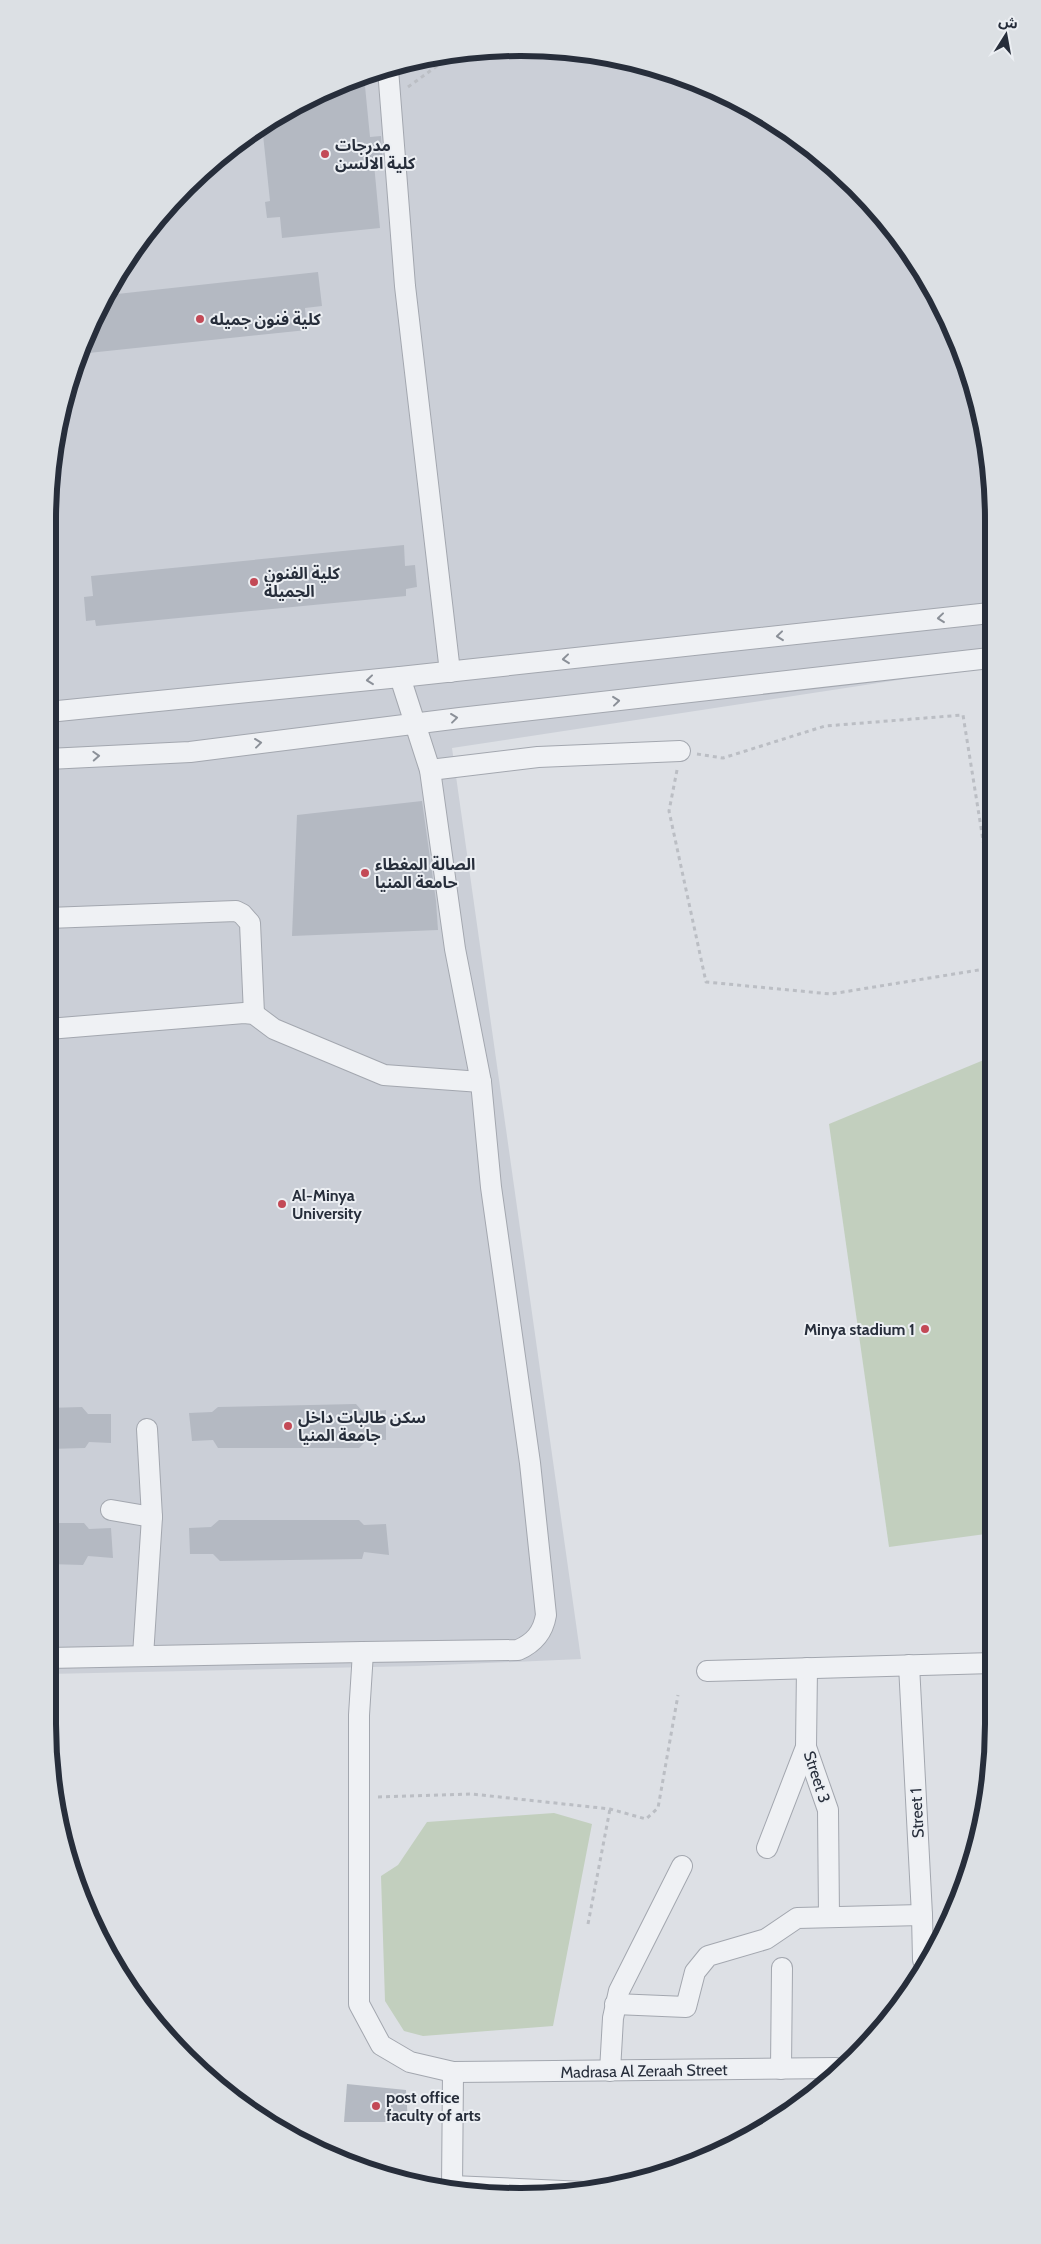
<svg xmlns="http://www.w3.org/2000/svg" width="1041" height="2244" font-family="Cabin,'Noto Sans Arabic',sans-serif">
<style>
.built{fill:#cbcfd7}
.green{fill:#c2cfbe}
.building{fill:#b4b9c2}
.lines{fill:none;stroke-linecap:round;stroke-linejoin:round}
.minor-casing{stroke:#a3a7af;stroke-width:22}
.path{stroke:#bbbec4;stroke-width:3;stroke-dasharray:4 4;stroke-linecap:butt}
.minor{stroke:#eff1f4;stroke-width:20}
.oneway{stroke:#8b9098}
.poi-dot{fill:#c34956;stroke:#eceff3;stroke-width:2}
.labels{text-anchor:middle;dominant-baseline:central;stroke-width:4;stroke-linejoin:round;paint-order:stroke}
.poi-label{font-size:16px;font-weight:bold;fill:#272e3b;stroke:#eceff3;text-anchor:start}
.street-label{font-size:16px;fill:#272e3b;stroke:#eceff3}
.rim{fill:none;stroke:#272e3b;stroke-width:6}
</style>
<rect width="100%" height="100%" fill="#dde0e5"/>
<polygon class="built" points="520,48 612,57 701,83 808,145 896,232 957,339 989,458 990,666 452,748 581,1659 418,1666 48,1674 48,520 57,429 83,340 127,258 186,186 257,127 339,84 428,57"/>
<g class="green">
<polygon points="991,1057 993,1533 889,1547 829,1124"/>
<polygon points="554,1813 592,1824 553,2026 423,2036 404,2031 385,2001 381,1876 398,1865 427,1822"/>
</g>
<g class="building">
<polygon points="364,76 370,137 381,136 383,163 374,164 380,228 282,238 280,217 267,218 265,202 270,201 262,125 339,84"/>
<polygon points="318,272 322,306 305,308 307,330 79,354 83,340 108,295"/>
<polygon points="404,545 405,566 415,565 417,587 406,589 406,596 96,626 95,620 86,621 84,597 93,596 91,576"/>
<polygon points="422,801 436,901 438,930 292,936 297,815"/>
<polygon points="356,1404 364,1413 386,1410 386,1440 368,1439 359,1448 218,1448 213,1440 192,1441 189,1413 212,1412 218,1407"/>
<polygon points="82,1407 88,1414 111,1414 111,1443 89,1442 85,1448 48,1449 48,1408"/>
<polygon points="219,1520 359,1520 364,1525 386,1524 389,1555 364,1552 362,1559 220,1561 213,1554 190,1554 189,1528 211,1527"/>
<polygon points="48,1523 84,1523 89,1529 111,1528 113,1558 88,1556 83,1565 48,1564"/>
<polygon points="347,2084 406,2090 408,2122 344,2122"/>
</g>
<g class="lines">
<defs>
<g id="minor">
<polyline points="388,69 405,286 450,672"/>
<polyline points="48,712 400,677 990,613"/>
<polyline points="48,759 190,752 460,718 990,658"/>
<polyline points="430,770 538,757 680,751"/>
<polyline points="48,918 236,911 242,914 250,923 254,1014"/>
<polyline points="48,918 48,847"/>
<polyline points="48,1029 244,1013 254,1014 274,1029 384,1075 481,1082"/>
<polyline points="111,1510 152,1517"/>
<path d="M363,1652L518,1650C534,1643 543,1633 546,1615L530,1463L491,1187L481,1082L455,949L430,770L400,677"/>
<polyline points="143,1656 152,1517 147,1429"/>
<polyline points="48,1658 363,1652 359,1715 359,2004 381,2045 410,2062 453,2072 836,2068"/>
<polyline points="909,1665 922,1915 923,1960"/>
<polyline points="807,1668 806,1747 828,1810 829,1917"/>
<polyline points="707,1671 993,1663"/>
<polyline points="767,1848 806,1747"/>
<polyline points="615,2004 686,2007 695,1972 708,1956 766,1939 797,1918 922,1915"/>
<polyline points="781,2069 782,1968"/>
<polyline points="610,2071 613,2018 619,1991 682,1866"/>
<polyline points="452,2186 585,2192"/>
<polyline points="452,2188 453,2072"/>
</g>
</defs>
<use href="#minor" class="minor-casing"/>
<g class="path">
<polyline points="408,87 448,58 543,50"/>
<polyline points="697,754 723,758 825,726 963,715 991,890"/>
<polyline points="677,770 669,811 706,982 831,994 991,968"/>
<polyline points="378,1797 472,1794 610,1809 646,1819 658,1808 678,1695"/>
<polyline points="588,1924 610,1809"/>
</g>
<use href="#minor" class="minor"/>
</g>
<defs><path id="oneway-chevron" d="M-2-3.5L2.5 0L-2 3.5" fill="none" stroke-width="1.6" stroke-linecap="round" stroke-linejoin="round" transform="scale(1.25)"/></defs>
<g class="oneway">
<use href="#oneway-chevron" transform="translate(941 618) rotate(174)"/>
<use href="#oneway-chevron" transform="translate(780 636) rotate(174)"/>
<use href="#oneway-chevron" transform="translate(566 659) rotate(174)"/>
<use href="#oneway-chevron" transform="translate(370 680) rotate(174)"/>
<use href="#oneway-chevron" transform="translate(616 701) rotate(-6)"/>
<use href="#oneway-chevron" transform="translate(454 718) rotate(-7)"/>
<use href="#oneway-chevron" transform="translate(258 743) rotate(-7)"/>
<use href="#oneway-chevron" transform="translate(96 756) rotate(-3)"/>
</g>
<g class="poi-dot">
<circle cx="325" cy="154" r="5"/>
<circle cx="200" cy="319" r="5"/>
<circle cx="254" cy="582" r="5"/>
<circle cx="365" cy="873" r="5"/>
<circle cx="282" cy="1204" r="5"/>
<circle cx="925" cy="1329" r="5"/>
<circle cx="288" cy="1426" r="5"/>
<circle cx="376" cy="2106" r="5"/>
</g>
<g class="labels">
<g class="poi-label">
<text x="335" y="145">مدرجات<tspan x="335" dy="18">كلية الالسن</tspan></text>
<text x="210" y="319">كلية فنون جميله</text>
<text x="264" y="573">كلية الفنون<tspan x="264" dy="18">الجميلة</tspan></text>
<text x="375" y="864">الصالة المغطاء<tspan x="375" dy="18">حامعة المنيا</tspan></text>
<text x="292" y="1195">Al-Minya<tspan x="292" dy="18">University</tspan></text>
<text x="915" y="1329" text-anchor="end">Minya stadium 1</text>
<text x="298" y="1417">سكن طالبات داخل<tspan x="298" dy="18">جامعة المنيا</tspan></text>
<text x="386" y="2097">post office<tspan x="386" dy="18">faculty of arts</tspan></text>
</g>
<g class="street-label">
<text transform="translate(817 1777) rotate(72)">Street 3</text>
<text transform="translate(917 1813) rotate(-93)">Street 1</text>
<text transform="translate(644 2071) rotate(-1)">Madrasa Al Zeraah Street</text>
</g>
</g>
<path d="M0 0H1041V2244H0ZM520 56H521A464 464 0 0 1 985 520V1724A464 464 0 0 1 521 2188H520A464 464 0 0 1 56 1724V520A464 464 0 0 1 520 56Z" fill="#dce0e4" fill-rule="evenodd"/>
<path class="rim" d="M520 56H521A464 464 0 0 1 985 520V1724A464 464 0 0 1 521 2188H520A464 464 0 0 1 56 1724V520A464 464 0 0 1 520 56Z"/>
<g transform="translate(1006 35) rotate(11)" stroke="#eceff3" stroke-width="4" paint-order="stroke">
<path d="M0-4L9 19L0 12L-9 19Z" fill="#272e3b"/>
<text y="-8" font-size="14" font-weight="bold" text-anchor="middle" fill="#272e3b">ش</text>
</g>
</svg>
